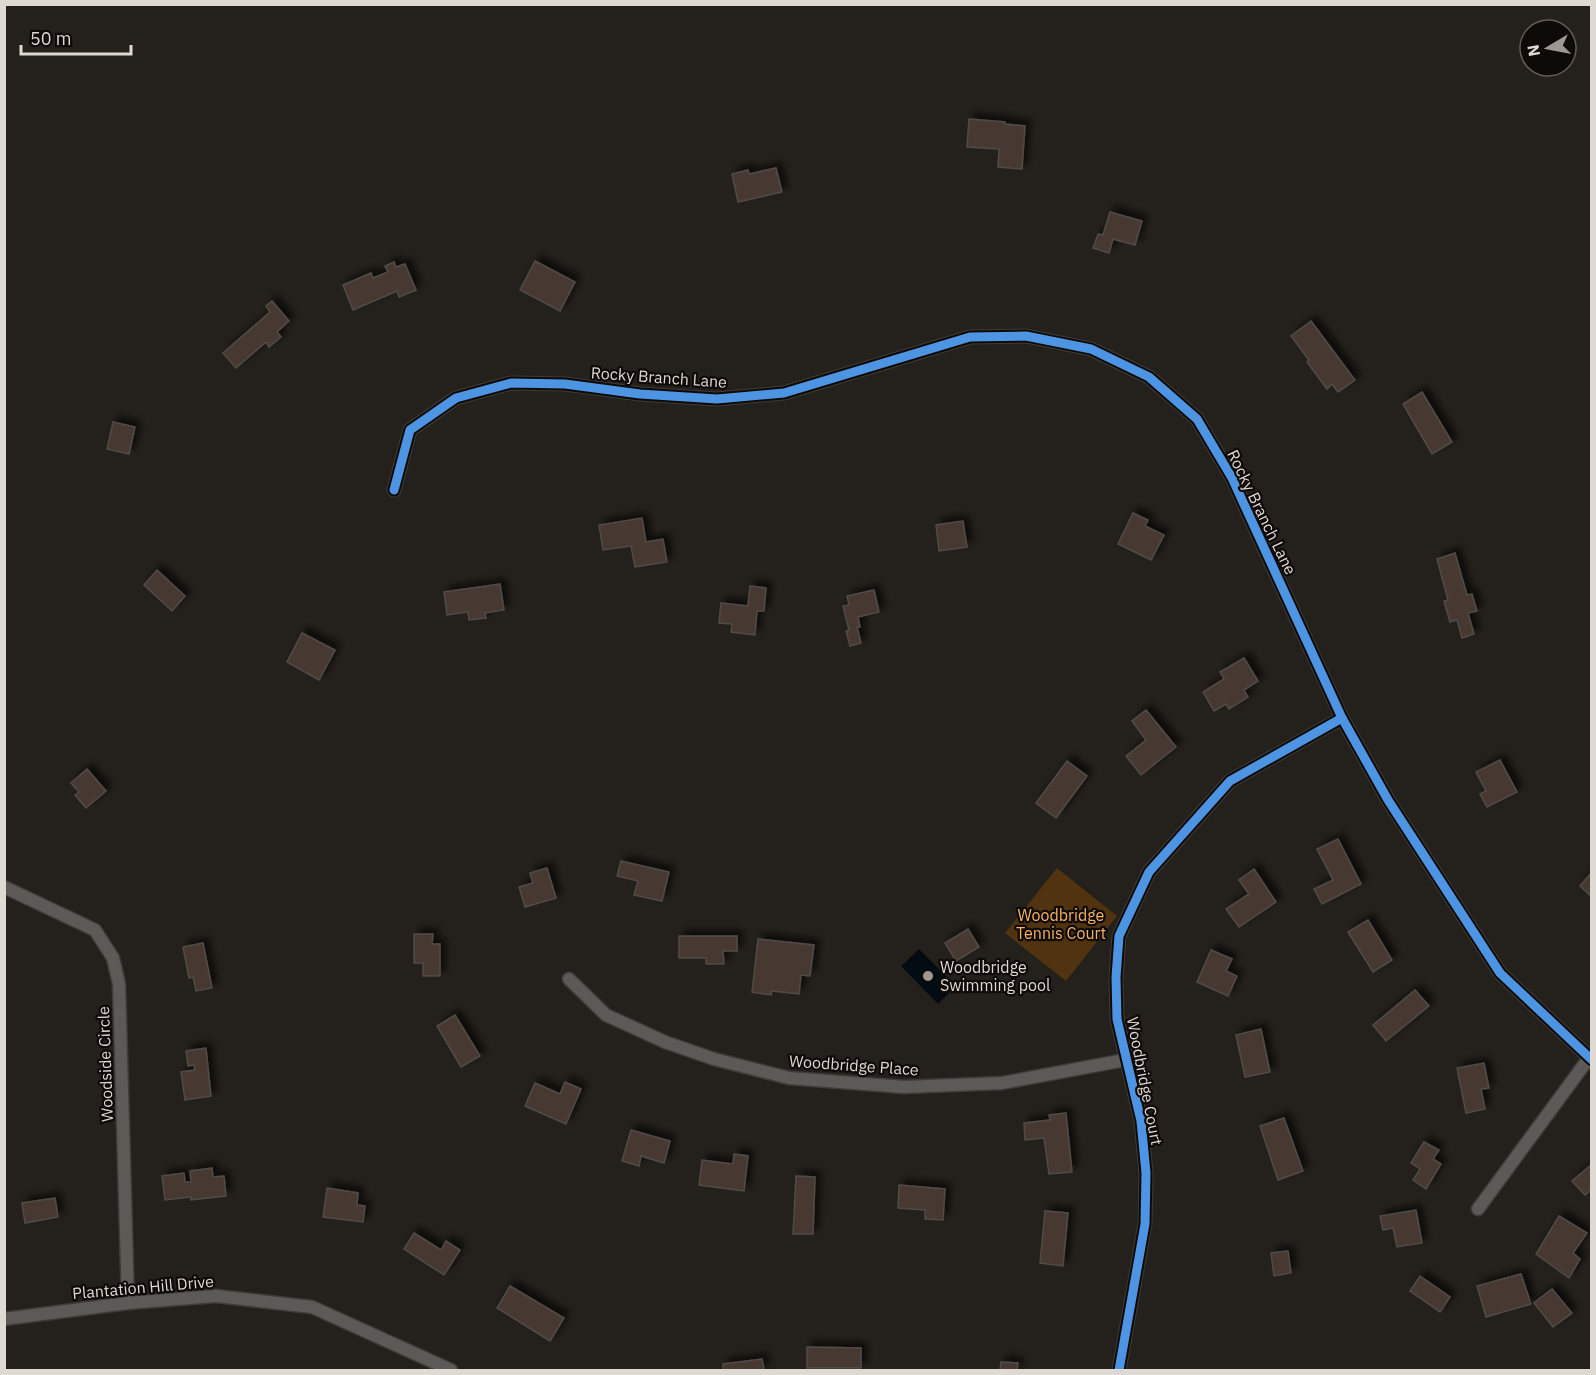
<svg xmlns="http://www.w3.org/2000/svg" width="1596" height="1375" font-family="'IBM Plex Sans',sans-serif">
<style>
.green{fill:#513310}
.water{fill:#040c13}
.building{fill:#473931;stroke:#504b48;stroke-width:1.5;filter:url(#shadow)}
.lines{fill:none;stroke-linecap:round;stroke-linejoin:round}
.street-casing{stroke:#3f3b38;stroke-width:15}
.street{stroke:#5c5956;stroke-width:12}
.cycleway-casing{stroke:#0e0a07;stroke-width:13}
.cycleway{stroke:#4d94e3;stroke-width:9}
.poi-dot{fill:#9e9893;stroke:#0e0a07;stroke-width:2}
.labels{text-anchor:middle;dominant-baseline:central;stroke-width:4.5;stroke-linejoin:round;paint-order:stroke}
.street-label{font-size:16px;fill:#dfd9d3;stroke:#0e0a07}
.park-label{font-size:16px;fill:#f9b162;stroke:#0e0a07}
.poi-label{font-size:16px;fill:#dfd9d3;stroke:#0e0a07;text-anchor:start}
</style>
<defs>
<filter id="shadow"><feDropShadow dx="5.5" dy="-5.5" stdDeviation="3" flood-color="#0009"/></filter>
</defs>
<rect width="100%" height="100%" fill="#24201b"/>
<polygon class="green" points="1057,868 1117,916 1066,981 1005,933"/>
<polygon class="water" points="919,949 956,986 938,1004 901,966"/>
<g class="building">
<polygon points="969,119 1005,122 1005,124 1025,126 1022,169 998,167 999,149 967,147"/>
<polygon points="776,168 782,192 738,202 732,174 748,170 749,174"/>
<polygon points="1110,212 1142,221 1135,245 1113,239 1109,253 1093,248 1098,234 1103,235"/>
<polygon points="535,261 575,282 560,311 520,290"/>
<polygon points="394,262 396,267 405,264 416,290 399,297 397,291 353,310 343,285 371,273 373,278 388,272 385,266"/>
<polygon points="272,301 289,321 277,332 281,337 269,347 266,342 236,368 223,353 270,312 266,306"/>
<polygon points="1311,321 1355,380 1338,392 1332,384 1327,389 1307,362 1309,360 1291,336"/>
<polygon points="1422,392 1452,442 1432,454 1403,404"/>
<polygon points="113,422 135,427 129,454 107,449"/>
<polygon points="1133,513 1148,520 1145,526 1164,535 1151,560 1118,544"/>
<polygon points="642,518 646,542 663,539 667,562 635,567 631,546 603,550 599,525"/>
<polygon points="963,521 967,547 939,551 936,525"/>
<polygon points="1455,553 1467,595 1472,594 1477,611 1468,613 1474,634 1462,638 1457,620 1450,622 1444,601 1448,600 1437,559"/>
<polygon points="157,570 185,596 172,611 144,585"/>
<polygon points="500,584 504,610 485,613 486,618 469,620 468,612 447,615 444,592"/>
<polygon points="750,586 766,588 764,611 757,611 755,635 731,632 732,624 719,623 721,603 748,606"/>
<polygon points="874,590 879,612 858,617 860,627 857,627 861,643 850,646 846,631 849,630 843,606 849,605 847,596"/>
<polygon points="302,633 335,650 319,680 287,662"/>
<polygon points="1244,658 1258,681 1244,690 1248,697 1229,709 1226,704 1214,711 1203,692 1224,679 1220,672"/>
<polygon points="1146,710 1176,747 1141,775 1126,756 1146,740 1132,721"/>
<polygon points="1500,760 1517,792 1487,807 1480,794 1486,791 1476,772"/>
<polygon points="1067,761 1087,776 1056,818 1036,803"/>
<polygon points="87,769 106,791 86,808 75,795 79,792 71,783"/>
<polygon points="1338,839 1361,884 1322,904 1314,889 1333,880 1317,849"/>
<polygon points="621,861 669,872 662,901 634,895 638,881 617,876"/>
<polygon points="547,868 556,898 525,907 519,887 533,883 530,873"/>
<polygon points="1254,869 1276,902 1239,927 1226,909 1249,894 1239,880"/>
<polygon points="1592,872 1592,897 1580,886"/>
<polygon points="1368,920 1392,960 1373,972 1348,932"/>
<polygon points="968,929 979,947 956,961 945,943"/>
<polygon points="414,934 433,934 432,944 440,944 440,976 423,976 423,963 414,963"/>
<polygon points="679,936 737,936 737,951 723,951 724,964 706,964 706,958 679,958"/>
<polygon points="758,939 814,945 810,976 801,975 799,994 772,991 771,995 752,992"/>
<polygon points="203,943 212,988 196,991 193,977 189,978 183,947"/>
<polygon points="1211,950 1232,959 1226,971 1237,976 1228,996 1197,982"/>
<polygon points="1415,990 1429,1006 1386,1041 1373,1025"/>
<polygon points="455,1015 480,1056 461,1067 437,1026"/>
<polygon points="1261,1029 1270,1072 1245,1077 1236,1035"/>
<polygon points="206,1048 211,1096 185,1100 181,1072 195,1070 194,1065 188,1066 186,1051"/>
<polygon points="1484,1063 1489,1088 1481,1089 1485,1109 1466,1113 1457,1068"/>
<polygon points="565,1082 581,1089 566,1124 525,1106 535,1083 560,1094"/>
<polygon points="1066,1113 1072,1172 1049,1174 1044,1138 1025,1140 1024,1123 1050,1120 1049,1115"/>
<polygon points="1284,1118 1303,1171 1278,1180 1260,1126"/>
<polygon points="631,1130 670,1141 664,1163 641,1156 639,1166 622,1161"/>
<polygon points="1424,1142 1439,1150 1433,1159 1441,1164 1426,1189 1413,1180 1420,1169 1411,1163"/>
<polygon points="734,1154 748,1156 744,1191 699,1185 702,1160 733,1164"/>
<polygon points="1592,1164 1592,1189 1585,1195 1572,1181"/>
<polygon points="212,1168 213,1177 224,1176 226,1196 191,1200 191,1197 165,1200 162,1176 184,1173 185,1182 191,1182 190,1171"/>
<polygon points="796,1176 815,1177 813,1234 793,1234"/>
<polygon points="899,1185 945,1189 943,1220 925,1219 925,1210 898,1208"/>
<polygon points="327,1188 358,1193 357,1205 365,1206 363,1222 323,1217"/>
<polygon points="55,1198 58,1217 25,1223 22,1203"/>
<polygon points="1416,1210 1422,1243 1397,1247 1393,1228 1383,1230 1380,1216"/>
<polygon points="1045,1211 1068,1213 1063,1266 1040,1263"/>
<polygon points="1559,1216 1587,1233 1573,1253 1580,1259 1569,1278 1536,1254"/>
<polygon points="414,1233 441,1250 446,1241 460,1250 444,1275 404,1249"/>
<polygon points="1288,1251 1291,1273 1274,1276 1271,1253"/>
<polygon points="1521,1274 1531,1304 1486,1317 1477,1286"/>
<polygon points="1420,1276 1450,1297 1440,1312 1410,1291"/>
<polygon points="510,1286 564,1318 550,1341 497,1308"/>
<polygon points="1552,1289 1572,1313 1553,1327 1534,1303"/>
<polygon points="807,1347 861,1348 861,1368 807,1368"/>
<polygon points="762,1359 764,1370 723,1370 723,1364"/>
<polygon points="1001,1362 1018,1363 1017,1370 1000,1370"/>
</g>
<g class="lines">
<defs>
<g id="street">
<polyline points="394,490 410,430 456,398 511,383 565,384 640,394 717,399 784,393 970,337 1026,336 1091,349 1149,377 1197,419 1232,478 1342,718 1388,800 1500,973 1592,1060"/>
<polyline points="4,887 95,930 113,958 119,984 128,1303"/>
<polyline points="569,979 606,1015 665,1042 714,1059 789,1078 904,1087 1002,1083 1125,1060"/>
<polyline points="1478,1209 1589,1058"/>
<polyline points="4,1319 128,1303 216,1296 312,1307 451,1370"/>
<polyline points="1119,1370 1145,1224 1146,1173 1141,1121 1117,1019 1116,977 1119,936 1149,872 1230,781 1342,718"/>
</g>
</defs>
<use href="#street" class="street-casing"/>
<use href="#street" class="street"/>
<defs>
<g id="cycleway">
<polyline points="394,490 410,430 456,398 511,383 565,384 640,394 717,399 784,393 970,337 1026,336 1091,349 1149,377 1197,419 1232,478 1342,718 1388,800 1500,973 1592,1060"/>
<polyline points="1119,1370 1145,1224 1146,1173 1141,1121 1117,1019 1116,977 1119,936 1149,872 1230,781 1342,718"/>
</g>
</defs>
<use href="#cycleway" class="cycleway-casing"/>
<use href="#cycleway" class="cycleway"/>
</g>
<circle class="poi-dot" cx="928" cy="976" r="6"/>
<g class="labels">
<g class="street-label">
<text transform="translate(659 377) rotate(4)">Rocky Branch Lane</text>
<text transform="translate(1262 512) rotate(64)">Rocky Branch Lane</text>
<text transform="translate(105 1064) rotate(-92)">Woodside Circle</text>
<text transform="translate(854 1065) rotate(4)">Woodbridge Place</text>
<text transform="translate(1145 1081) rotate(79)">Woodbridge Court</text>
<text transform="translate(143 1287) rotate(-5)">Plantation Hill Drive</text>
</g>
<g class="park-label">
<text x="1061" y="915">Woodbridge<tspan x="1061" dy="18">Tennis Court</tspan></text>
</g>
<g class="poi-label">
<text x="940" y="967">Woodbridge<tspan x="940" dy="18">Swimming pool</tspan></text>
</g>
</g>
<rect width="1596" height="1375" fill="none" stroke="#dfd9d3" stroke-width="12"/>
<g transform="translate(1548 48) rotate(260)"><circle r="28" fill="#0e0a07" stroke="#625d59" stroke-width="1.5"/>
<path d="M0-4.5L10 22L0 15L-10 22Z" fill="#9e9893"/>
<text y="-9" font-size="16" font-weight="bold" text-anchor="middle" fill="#dfd9d3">N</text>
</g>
<path d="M21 45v9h110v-9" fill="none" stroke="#dfd9d3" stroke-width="3"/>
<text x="30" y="45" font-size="18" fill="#dfd9d3" stroke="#0e0a07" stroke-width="4.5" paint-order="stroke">50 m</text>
</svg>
